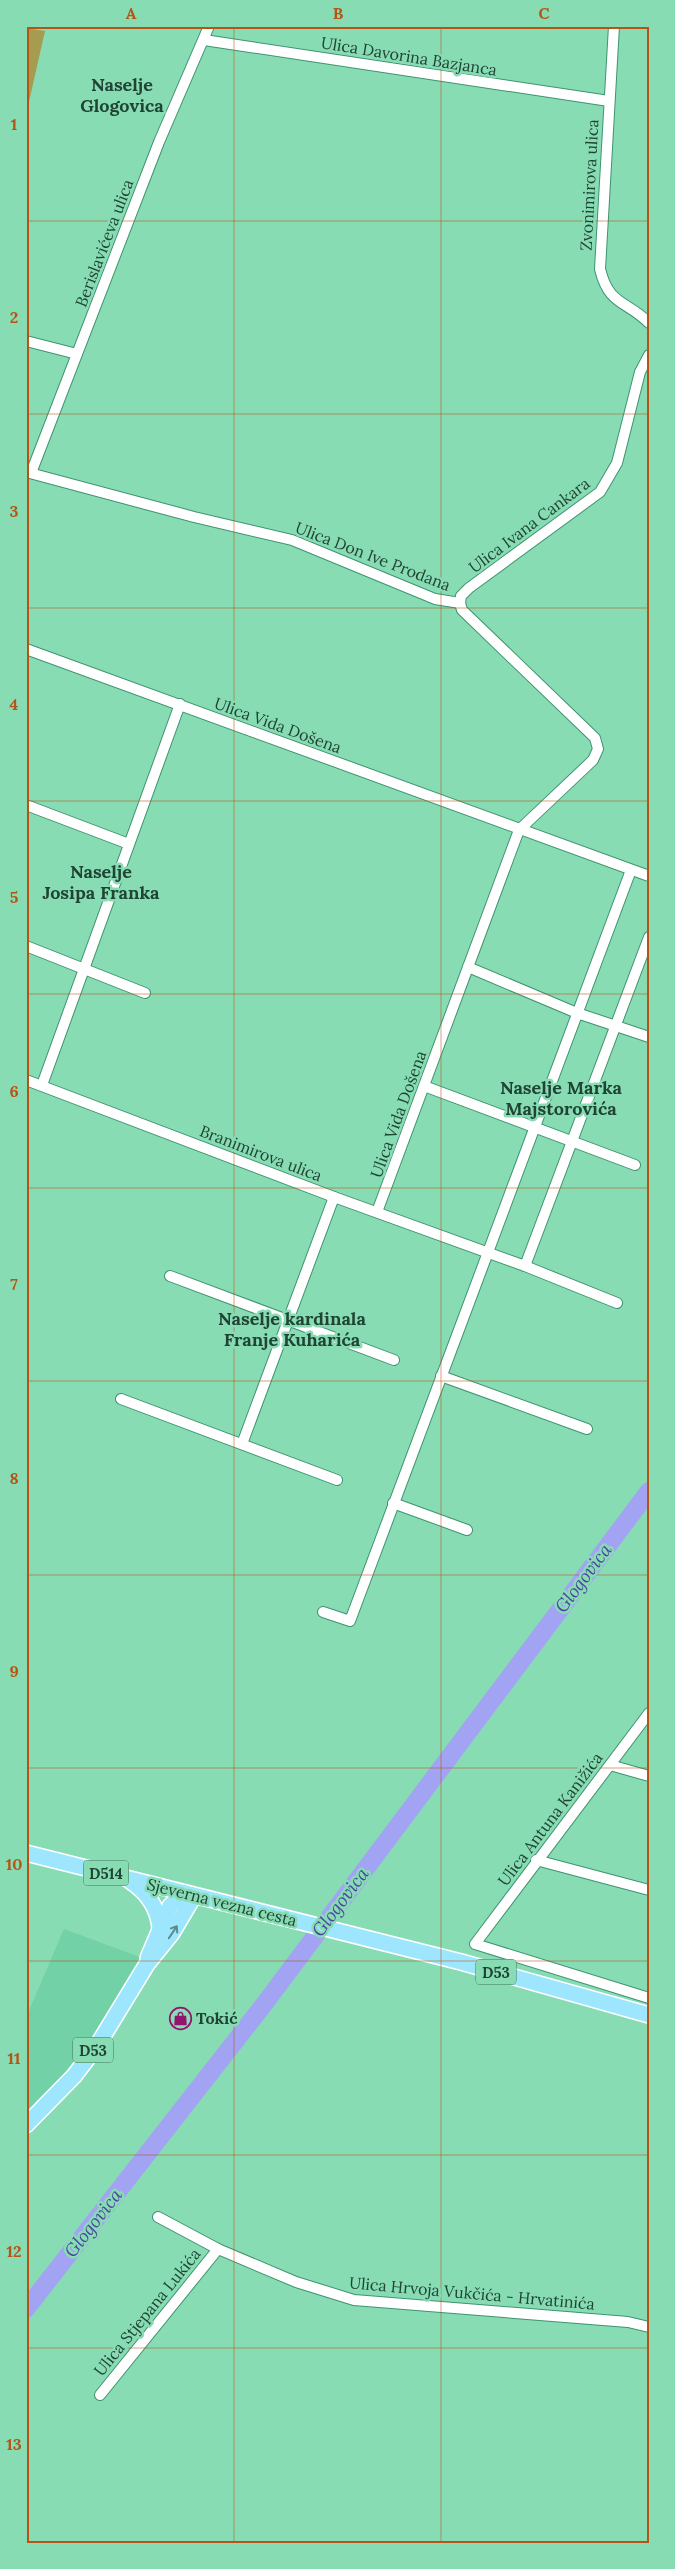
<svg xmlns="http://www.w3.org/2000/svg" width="675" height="2569" font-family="Lora,serif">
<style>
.built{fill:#72d1a6}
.garden{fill:#a59c50}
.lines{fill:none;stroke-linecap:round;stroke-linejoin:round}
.river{stroke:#a2a3f3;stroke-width:18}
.street-casing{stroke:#3e946f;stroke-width:12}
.primary-casing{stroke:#fff;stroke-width:18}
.street{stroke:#fff;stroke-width:10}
.primary{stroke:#9de6fd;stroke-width:15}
.oneway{stroke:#588d8e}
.grid{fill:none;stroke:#b65416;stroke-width:1;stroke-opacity:0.55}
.labels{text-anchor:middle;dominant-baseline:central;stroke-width:5;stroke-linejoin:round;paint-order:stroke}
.shield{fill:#87dcb4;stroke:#3f725a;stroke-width:1}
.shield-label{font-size:15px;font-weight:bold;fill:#204434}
.street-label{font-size:16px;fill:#204434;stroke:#87dcb4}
.poi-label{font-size:16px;font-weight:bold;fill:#204434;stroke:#87dcb4;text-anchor:start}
.neighbourhood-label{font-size:18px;font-weight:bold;fill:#204434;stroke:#87dcb4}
.water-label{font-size:18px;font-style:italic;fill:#4c44a1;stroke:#87dcb4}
.neatline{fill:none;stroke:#b65416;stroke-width:2}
.grid-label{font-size:16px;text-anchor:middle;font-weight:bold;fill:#b65416}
</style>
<rect width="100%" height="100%" fill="#87dcb4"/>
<polygon class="built" points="64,1929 142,1958 98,2031 78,2060 26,2114 26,2018"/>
<polygon class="garden" points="26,28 45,31 26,115"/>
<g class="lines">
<polyline class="river" points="26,2309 265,2003 649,1491"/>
<defs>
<g id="street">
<path d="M614,26L600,269C609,306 626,300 649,323"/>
<polyline points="204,40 609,101"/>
<polyline points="26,341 77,354"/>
<polyline points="26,472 194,517 292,540 435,599 460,603"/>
<polyline points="31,473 159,142 209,26"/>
<polyline points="460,603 461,596 469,588 600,492 617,463 640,372 649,355"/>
<polyline points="26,649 649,876"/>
<polyline points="26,805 129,844"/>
<polyline points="26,946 145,993"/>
<polyline points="468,967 577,1013 649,1037"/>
<polyline points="26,1080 334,1197 525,1266 617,1303"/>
<polyline points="42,1085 180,704"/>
<polyline points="424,1086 635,1165"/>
<polyline points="377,1212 519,830 593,760 598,749 595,738 462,610 460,603"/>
<polyline points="525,1266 649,937"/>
<polyline points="170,1276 394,1360"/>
<polyline points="441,1376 587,1429"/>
<polyline points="121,1399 337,1480"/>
<polyline points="242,1444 334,1197"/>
<polyline points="393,1503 467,1530"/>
<polyline points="323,1612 350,1621 631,870"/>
<polyline points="649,1713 475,1944 649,1998"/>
<polyline points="610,1765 649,1776"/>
<polyline points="536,1860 649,1890"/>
<polyline points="158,2217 218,2249 296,2282 354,2300 628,2322 649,2327"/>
<polyline points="100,2395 218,2249"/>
</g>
<g id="primary">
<polyline points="26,1853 461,1962 649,2015"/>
<path d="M130,1881C147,1892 158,1908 160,1928"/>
<polyline points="148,1958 170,1906 185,1893"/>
<polyline points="26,2125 74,2076 97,2046 147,1964 172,1933 194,1896"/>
</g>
</defs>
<use href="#street" class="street-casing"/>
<use href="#primary" class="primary-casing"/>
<use href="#street" class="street"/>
<use href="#primary" class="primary"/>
</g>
<defs><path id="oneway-shaft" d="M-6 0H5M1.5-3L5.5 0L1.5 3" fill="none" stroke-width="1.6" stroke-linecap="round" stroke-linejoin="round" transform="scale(1.25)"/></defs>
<use class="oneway" href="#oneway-shaft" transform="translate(173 1932) rotate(-56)"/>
<path class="grid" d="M234,26V2543M441,26V2543M26,221H649M26,414H649M26,608H649M26,801H649M26,994H649M26,1188H649M26,1381H649M26,1575H649M26,1768H649M26,1961H649M26,2155H649M26,2348H649"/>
<defs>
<symbol id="shop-ring" viewBox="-11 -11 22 22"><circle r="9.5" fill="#87dcb4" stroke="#92146f" stroke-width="1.5"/><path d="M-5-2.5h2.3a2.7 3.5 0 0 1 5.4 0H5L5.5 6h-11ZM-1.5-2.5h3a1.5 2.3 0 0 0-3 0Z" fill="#92146f"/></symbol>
</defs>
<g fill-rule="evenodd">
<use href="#shop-ring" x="168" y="2006" width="25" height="25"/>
</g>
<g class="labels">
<g class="shield">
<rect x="83.5" y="1860.5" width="45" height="25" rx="4"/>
<rect x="476" y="1959.5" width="40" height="25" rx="4"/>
<rect x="73" y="2037.5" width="40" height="25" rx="4"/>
</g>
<g class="shield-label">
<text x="106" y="1873">D514</text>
<text x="496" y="1972">D53</text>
<text x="93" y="2050">D53</text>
</g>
<g class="street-label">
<text transform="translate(409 56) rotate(9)">Ulica Davorina Bazjanca</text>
<text transform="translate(589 185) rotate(-87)">Zvonimirova ulica</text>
<text transform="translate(104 243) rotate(-69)">Berislavićeva ulica</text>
<text transform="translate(529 525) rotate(-37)">Ulica Ivana Cankara</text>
<text transform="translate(373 556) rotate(21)">Ulica Don Ive Prodana</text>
<text transform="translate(278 725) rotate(20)">Ulica Vida Došena</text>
<text transform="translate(398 1114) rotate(-70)">Ulica Vida Došena</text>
<text transform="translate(261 1153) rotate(21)">Branimirova ulica</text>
<text transform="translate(550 1819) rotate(-53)">Ulica Antuna Kanižića</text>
<text transform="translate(222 1902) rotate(14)">Sjeverna vezna cesta</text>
<text transform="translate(472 2293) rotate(5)">Ulica Hrvoja Vukčića - Hrvatinića</text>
<text transform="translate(147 2312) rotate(-51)">Ulica Stjepana Lukića</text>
</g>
<g class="poi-label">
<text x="196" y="2018">Tokić</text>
</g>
<g class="neighbourhood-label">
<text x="122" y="84">Naselje<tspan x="122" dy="21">Glogovica</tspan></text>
<text x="101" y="871">Naselje<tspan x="101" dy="21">Josipa Franka</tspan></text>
<text x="561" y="1087">Naselje Marka<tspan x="561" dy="21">Majstorovića</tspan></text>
<text x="292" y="1318">Naselje kardinala<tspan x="292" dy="21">Franje Kuharića</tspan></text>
</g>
<g class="water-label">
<text transform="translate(583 1578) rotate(-53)">Glogovica</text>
<text transform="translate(340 1902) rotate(-53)">Glogovica</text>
<text transform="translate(93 2223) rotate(-52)">Glogovica</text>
</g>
</g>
<rect width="675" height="2569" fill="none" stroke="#87dcb4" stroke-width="55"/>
<rect x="28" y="28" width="620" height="2514" class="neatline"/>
<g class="grid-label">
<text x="131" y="19">A</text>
<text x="338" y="19">B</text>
<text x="544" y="19">C</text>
<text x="14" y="130">1</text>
<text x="14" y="323">2</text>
<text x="14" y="517">3</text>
<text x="14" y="710">4</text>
<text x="14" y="903">5</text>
<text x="14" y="1097">6</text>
<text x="14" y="1290">7</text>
<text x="14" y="1484">8</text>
<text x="14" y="1677">9</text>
<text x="14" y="1870">10</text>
<text x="14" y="2064">11</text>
<text x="14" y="2257">12</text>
<text x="14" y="2450">13</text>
</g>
</svg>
